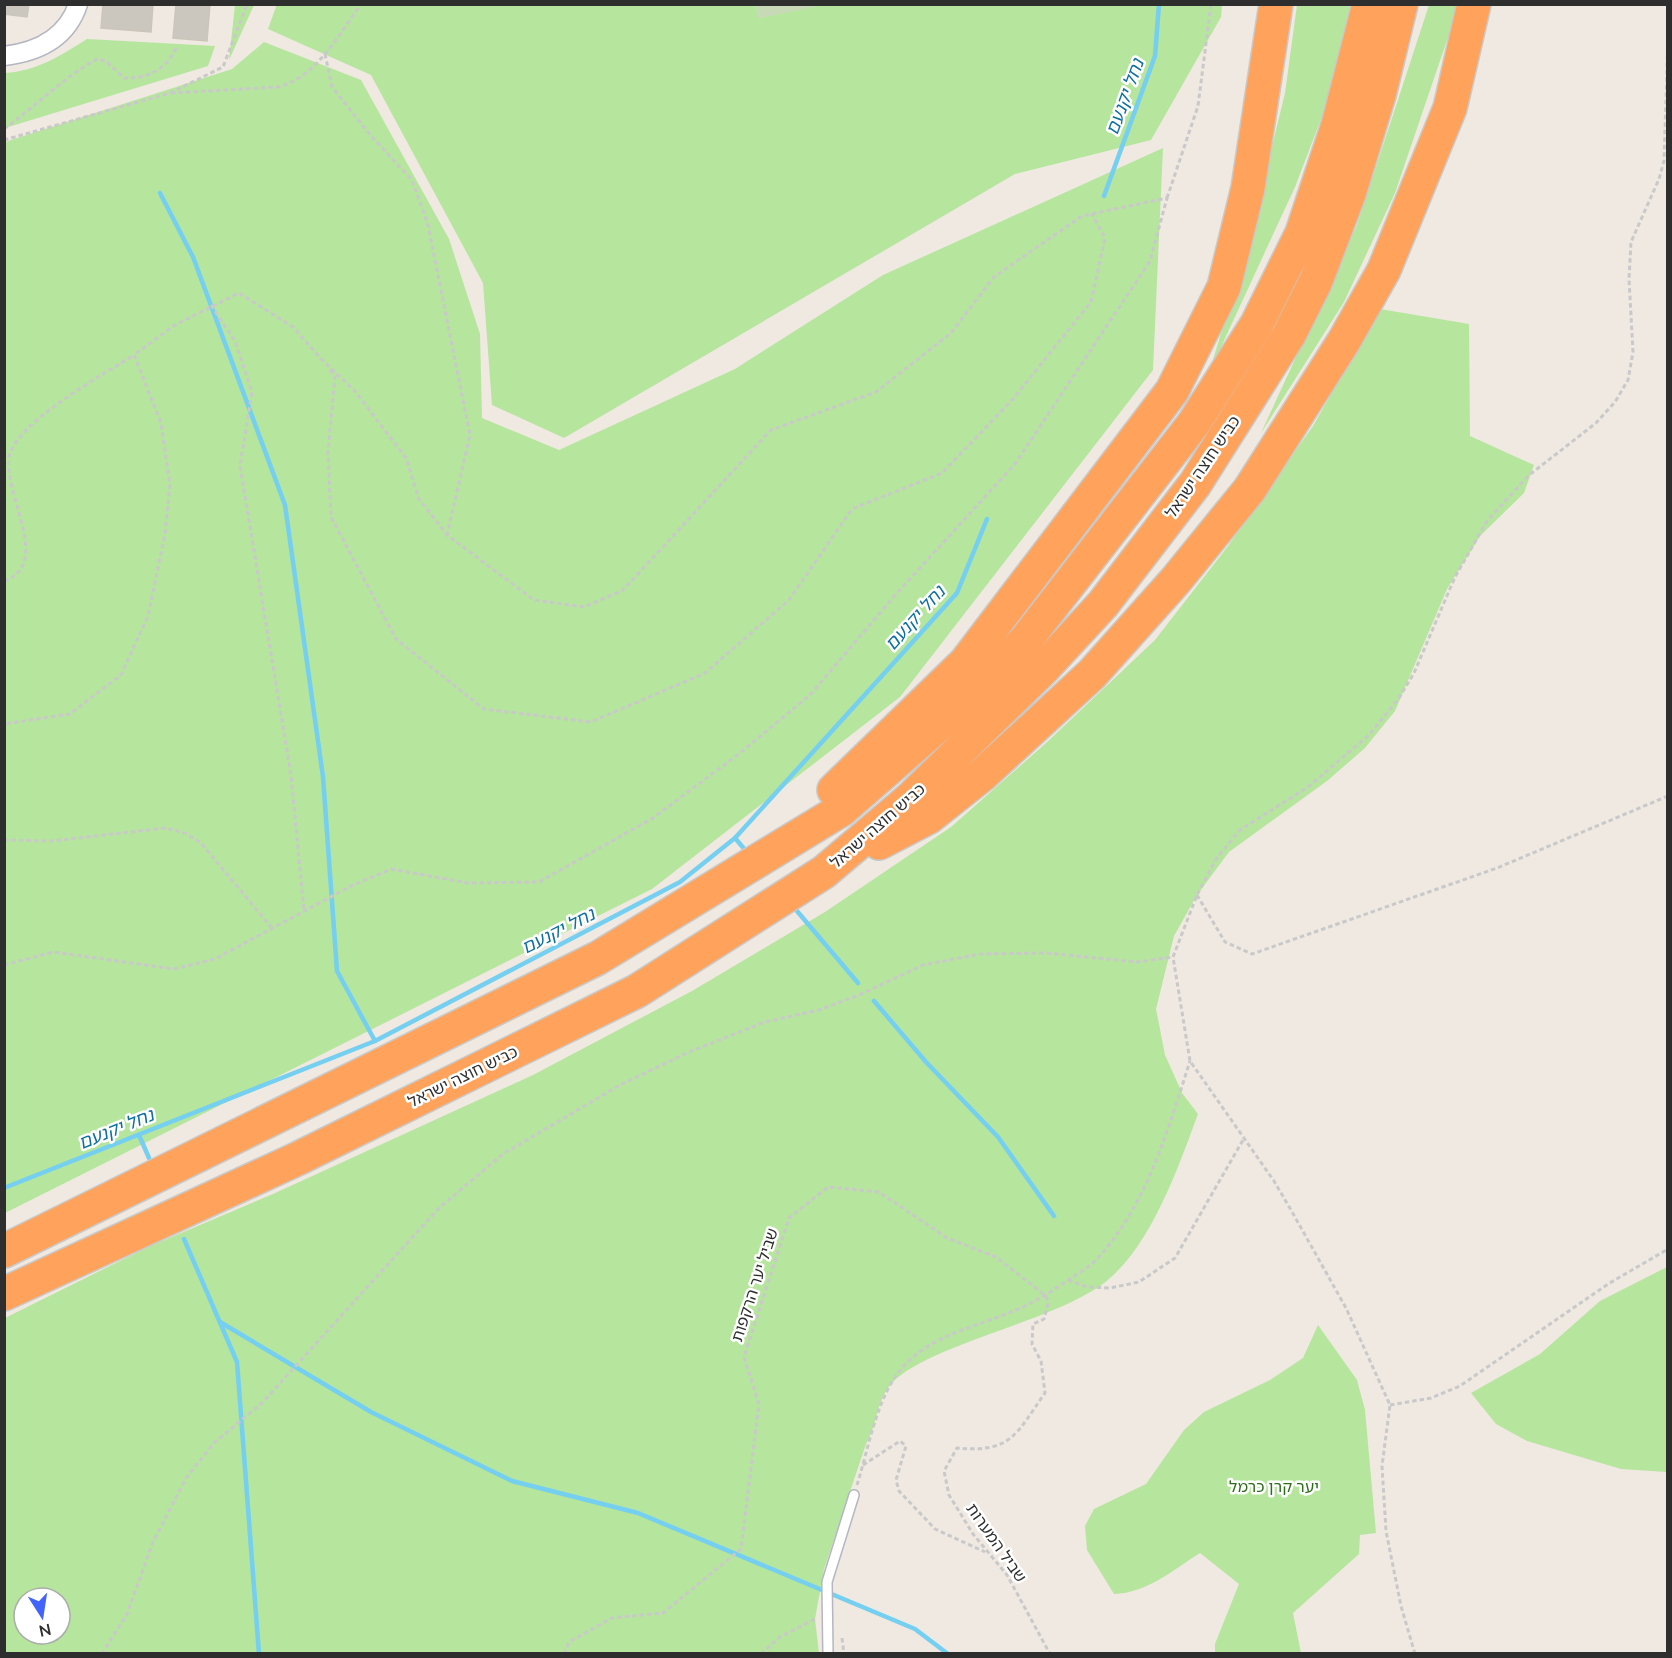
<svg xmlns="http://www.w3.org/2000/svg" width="1672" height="1658" font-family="'Nunito Sans','Noto Sans Hebrew',sans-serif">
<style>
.green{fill:#b6e59e;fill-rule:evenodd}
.cemetery{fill:#c8d9b8}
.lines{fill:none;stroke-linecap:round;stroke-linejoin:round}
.stream{stroke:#75cff0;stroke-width:4.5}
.building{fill:#cbc7bf;stroke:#cbc5ba;stroke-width:1.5}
.service-casing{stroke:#b4b7c1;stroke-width:12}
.minor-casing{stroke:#b4b7c1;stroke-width:21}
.motorway-casing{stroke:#c9c9c9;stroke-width:36}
.path{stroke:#c9c9c9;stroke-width:3;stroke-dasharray:4.5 3;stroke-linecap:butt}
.service{stroke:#fff;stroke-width:9}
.minor{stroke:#fff;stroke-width:18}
.motorway{stroke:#ffa35c;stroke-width:33}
.labels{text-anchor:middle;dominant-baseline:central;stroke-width:5;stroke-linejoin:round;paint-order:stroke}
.street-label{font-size:16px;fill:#2e2e2e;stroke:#fff}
.park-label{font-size:16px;fill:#2c6e1b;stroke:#fff}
.water-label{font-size:18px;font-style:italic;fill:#0d6fa3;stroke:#fff}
</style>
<rect width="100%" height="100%" fill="#efe9e1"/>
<g class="green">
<polygon points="277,4 756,4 759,18 824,4 1222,5 1221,17 1151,140 1015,174 564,438 492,405 483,283 371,75 268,29"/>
<polygon points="235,5 254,5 229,60"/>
<polygon points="1297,5 1355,5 1336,80 1295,187 1209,373 1249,241 1285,93"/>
<polygon points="1429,5 1459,5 1395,193 1344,302 1261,433 1357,225"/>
<path d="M87,39L215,46L208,66L5,128V73C37,71 60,56 87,39Z"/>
<polygon points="264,42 361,80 449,239 480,334 482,418 559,450 735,369 883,275 1163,148 1153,370 900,697 652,889 5,1213 5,142 232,69"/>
<path d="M1380,309L1469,324L1470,436L1534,465L1524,493L1480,536L1447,589L1395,711L1365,748L1327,781L1229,852L1197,895L1174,936L1156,1009L1165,1055L1182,1093L1198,1114C1177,1170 1147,1260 1092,1291C1060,1310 1022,1322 987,1335C961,1345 912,1362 893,1382C876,1399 878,1424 866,1444L824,1569L815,1619L819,1653L5,1654V1318L148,1247L273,1194L533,1075L692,991L825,912L951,827L1046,743L1155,640L1228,546L1313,426ZM24,1598H60V1634H24Z"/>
<polygon points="1667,1267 1667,1472 1621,1469 1527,1441 1496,1424 1471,1393 1540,1354 1600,1301"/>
<path d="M1318,1325L1357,1380L1365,1410L1376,1533L1360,1535L1359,1554L1293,1613L1301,1653H1215V1644L1239,1584L1200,1553C1173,1570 1147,1593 1114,1594L1087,1550L1085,1526L1094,1509L1146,1484L1184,1430L1204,1412L1270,1380L1303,1358Z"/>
</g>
<polygon class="cemetery" points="756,5 756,4 824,5 759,18"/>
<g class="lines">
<g class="stream">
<polyline points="160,193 193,257 285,505 323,777 337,971 375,1041"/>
<polyline points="1104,196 1155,56 1159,4"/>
<polyline points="735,838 746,851"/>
<polyline points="797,911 858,983"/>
<polyline points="874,1001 926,1062 998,1137 1054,1216"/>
<polyline points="139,1135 149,1158"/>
<polyline points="4,1188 375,1041 680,882 735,838 957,593 987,519"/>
<polyline points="184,1239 237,1362 259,1654"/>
<polyline points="220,1322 371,1412 512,1481 638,1513 915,1629 948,1654"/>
</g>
</g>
<g class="building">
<polygon points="4,4 29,4 27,17 4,14"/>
<polygon points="103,4 153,4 151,32 101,28"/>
<polygon points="176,4 210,4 207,41 173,38"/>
</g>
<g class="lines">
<defs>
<polyline id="service" points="828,1654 827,1582 854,1495"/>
<path id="minor" d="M4,56C38,52 67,38 78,4"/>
<g id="motorway">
<polyline points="834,790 966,662 1172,391 1224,287 1248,188 1276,4"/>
<polyline points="879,843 929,817 982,775 1092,674 1176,580 1250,489 1344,341 1384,270 1450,108 1474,4"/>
<polyline points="4,1251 598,958 841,810 959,707 1025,641 1194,423 1257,324 1302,233 1338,125 1369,4"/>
<polyline points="4,1294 297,1159 637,991 824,872 910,799 1042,670 1103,604 1195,484 1289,335 1316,281 1349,194 1379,95 1401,4"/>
</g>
</defs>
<use href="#service" class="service-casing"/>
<use href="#minor" class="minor-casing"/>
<use href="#motorway" class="motorway-casing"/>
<g class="path">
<polyline points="325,54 332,87 371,136 412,180 428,225 470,435 447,535"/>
<path d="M171,93L278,87C317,77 338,35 361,4"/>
<path d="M4,129C36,106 64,77 97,59L106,61L124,78C147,79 166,70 176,48"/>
<polyline points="4,140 170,93 223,67 247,4"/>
<polyline points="1167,198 1198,106 1211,4"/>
<polyline points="211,305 235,341 252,392 240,466 291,775 304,911"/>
<polyline points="330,370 335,376 328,453 331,517 396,639 484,709 591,722 705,673 789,600 852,509 942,473 1013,399 1091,302 1105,238 1092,214"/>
<path d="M4,581C53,565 3,493 9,457C15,423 104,374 134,355L161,423L170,485L165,534L148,616L121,675L70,714L4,724"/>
<polyline points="4,840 52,841 165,828 185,833 201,843 271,927"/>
<polyline points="1197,895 1225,942 1252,954 1497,868 1668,796"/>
<polyline points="4,965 53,952 174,969 215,959 351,886 391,869 468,883 539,882 653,818 740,753 810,695 897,593 1015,464 1150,261 1167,198 1082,216 994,277 951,333 876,392 771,430 623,590 584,607 534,600 447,535 419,499 406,458 354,390 323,361 293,327 239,293 175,325 134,355"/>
<polyline points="1068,1280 1087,1287 1110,1288 1139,1282 1175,1258 1243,1140"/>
<polyline points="1390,1405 1431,1398 1460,1386 1608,1284 1668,1249"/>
<polyline points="863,1465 900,1441 906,1446 896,1480 899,1491 935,1529 985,1552"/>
<path d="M857,1485C868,1450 875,1407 895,1377C925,1333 981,1327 1025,1306C1044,1297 1059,1286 1076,1275C1083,1270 1092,1265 1098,1258C1147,1204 1168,1130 1190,1061"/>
<polyline points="842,1638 844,1654"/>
<polyline points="102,1654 127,1614 153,1542 186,1478 214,1443 262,1403 439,1208 503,1154 620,1085 689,1052 765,1022 819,1010 859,995 923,965 980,954 1047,953 1137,962 1173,957"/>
<path d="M564,1654L569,1642L612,1618L663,1613L741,1549L759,1404L744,1357L789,1218L828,1187L879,1192L947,1238L996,1257L1046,1296L1048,1304L1044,1319L1033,1324L1032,1344L1041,1361L1045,1393C1016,1434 1012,1453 957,1448L944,1471L949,1495L973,1534L1007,1575L1050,1654"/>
<polyline points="761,1654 780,1637 815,1619"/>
<polyline points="1415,1654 1401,1606 1386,1531 1382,1466 1390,1405 1346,1308 1291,1210 1274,1181 1190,1061 1173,957 1197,895 1216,859 1240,830 1308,787 1369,735 1399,698 1414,673 1455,577 1487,521 1528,476 1596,423 1615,402 1628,380 1633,352 1629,279 1631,242 1659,179 1664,161 1668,38"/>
</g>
<use href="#service" class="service"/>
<use href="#minor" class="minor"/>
<use href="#motorway" class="motorway"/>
</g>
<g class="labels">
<g class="street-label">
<text transform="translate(1203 467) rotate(-56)">כביש חוצה ישראל</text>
<text transform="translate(878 826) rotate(-41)">כביש חוצה ישראל</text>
<text transform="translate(463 1077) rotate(-26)">כביש חוצה ישראל</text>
<text transform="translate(755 1285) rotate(-72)">שביל יער הרקפות</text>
<text transform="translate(996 1543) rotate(55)">שביל המערות</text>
</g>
<g class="park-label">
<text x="1274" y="1487">יער קרן כרמל</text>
</g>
<g class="water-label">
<text transform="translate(1125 97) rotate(-70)">נחל יקנעם</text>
<text transform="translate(915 618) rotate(-48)">נחל יקנעם</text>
<text transform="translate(558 931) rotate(-27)">נחל יקנעם</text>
<text transform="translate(116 1129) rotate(-22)">נחל יקנעם</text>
</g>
</g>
<rect width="1672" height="1658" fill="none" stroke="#2e2e2e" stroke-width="12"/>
<g transform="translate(42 1616) rotate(168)"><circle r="28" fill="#ffffff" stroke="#ababab" stroke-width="1.5"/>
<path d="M0-4.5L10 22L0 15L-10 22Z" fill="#4264fb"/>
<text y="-9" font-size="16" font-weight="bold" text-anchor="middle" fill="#2e2e2e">N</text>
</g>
</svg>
